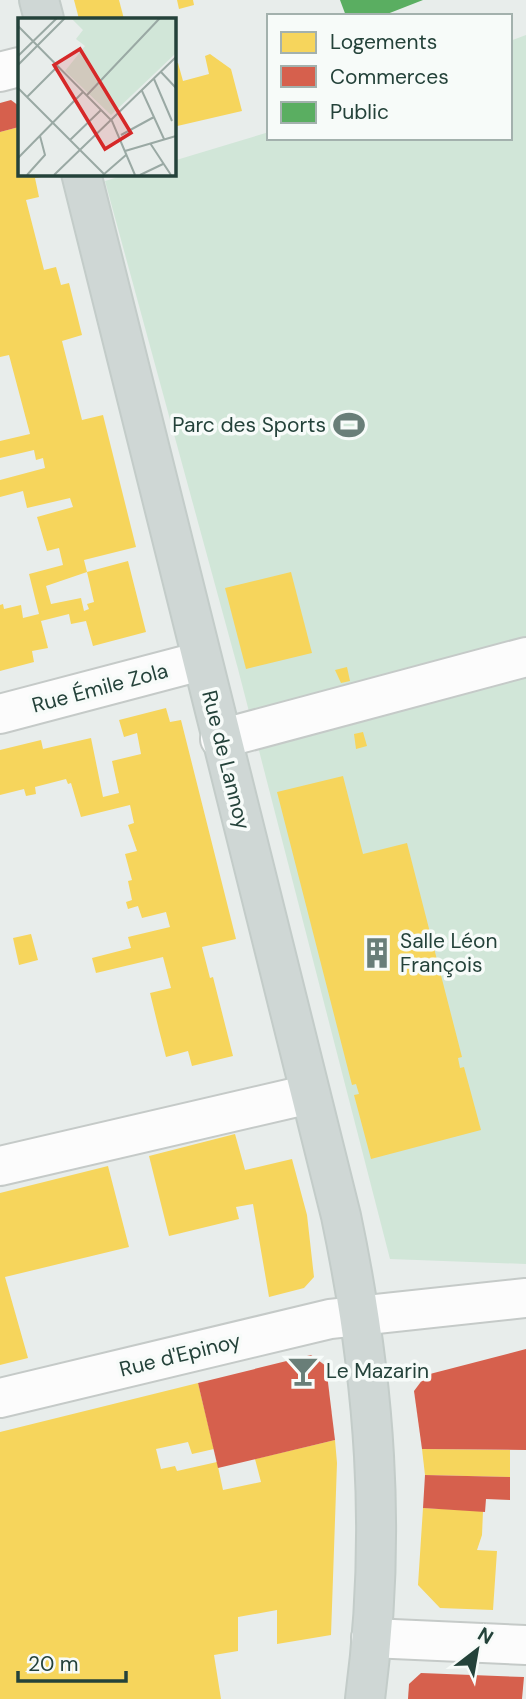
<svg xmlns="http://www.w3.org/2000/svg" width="526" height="1699" font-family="'DM Sans',sans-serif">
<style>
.green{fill:#d1e6d8}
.homes{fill:#f6d55c;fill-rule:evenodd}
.shops{fill:#d6604d}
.public{fill:#5aae61}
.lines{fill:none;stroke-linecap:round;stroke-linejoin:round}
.minor-casing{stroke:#c5cac8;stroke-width:42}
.major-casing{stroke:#c3ccc9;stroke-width:42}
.minor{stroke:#fcfcfc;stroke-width:38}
.major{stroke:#cfd7d5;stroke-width:38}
.labels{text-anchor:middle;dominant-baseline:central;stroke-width:7;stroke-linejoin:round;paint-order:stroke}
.poi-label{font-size:21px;fill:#24423a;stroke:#f7fbf9;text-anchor:start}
.street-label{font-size:21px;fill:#24423a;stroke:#f7fbf9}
.inset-road{fill:none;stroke:#9aa9a4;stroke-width:2}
.view{fill:#d62828;fill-opacity:0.15;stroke:#d62828;stroke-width:3.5}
.inset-edge{fill:none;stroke:#24423a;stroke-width:3.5}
</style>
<rect width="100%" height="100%" fill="#e8edeb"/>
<polygon class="green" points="526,35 526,1264 390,1259 238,669 105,181 131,173 173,173 173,161 269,132 269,138 510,138 510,41"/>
<g class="homes">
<polygon points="74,0 119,0 124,19 79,19"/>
<polygon points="177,0 193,0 194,5 179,9"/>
<polygon points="210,54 231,69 242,111 173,127 173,64 178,63 183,81 209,74 205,56"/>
<path d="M19,127V173H41L42,177L35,178L39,197L26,200L44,270L56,267L61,285L69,283L82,335L62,341L82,420L103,415L136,547L84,560L87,572L128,561L146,632L93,646L86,621L71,624L69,614L41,621L48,648L32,651L34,662L0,671V605L3,604L4,609L21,605L23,618L39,614L29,574L63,565L59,548L47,551L37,517L73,507L70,498L27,508L23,491L0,497V480L45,468L43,458L36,460L34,450L0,458V441L30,434L9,355L0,357V132ZM87,572L94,602L87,604L89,609L84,611L81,598L51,604L46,586Z"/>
<polygon points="291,572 312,653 246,669 225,588"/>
<polygon points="347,667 350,681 341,683 335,670"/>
<polygon points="166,708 170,722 181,720 236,939 202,947 210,978 213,977 233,1056 192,1066 188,1051 166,1057 159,1030 150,993 171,988 163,957 96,973 92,958 131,948 128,937 170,927 166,912 142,918 138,906 128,909 126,902 132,900 128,881 132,880 125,854 137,851 128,825 134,823 130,805 81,817 71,783 68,784 66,779 35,787 36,794 26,796 24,789 0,795 0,750 41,740 43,749 91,738 103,797 119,793 112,761 141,754 137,733 124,737 119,720"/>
<polygon points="363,732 367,746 356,749 354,734"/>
<polygon points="343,776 363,854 407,843 462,1057 458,1058 460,1068 464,1067 481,1130 371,1159 354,1095 359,1094 356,1084 352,1085 277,792"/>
<polygon points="31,934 38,960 19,965 13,938"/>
<polygon points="235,1134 245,1170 292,1159 307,1215 314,1277 304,1288 269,1297 253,1204 236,1207 239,1219 169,1236 149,1156"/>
<polygon points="108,1166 129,1247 5,1277 28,1358 0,1365 0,1193"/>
<polygon points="198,1383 214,1449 192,1454 188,1442 156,1449 161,1469 175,1466 177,1471 217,1462 223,1490 261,1482 255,1459 335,1440 337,1463 331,1635 277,1644 277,1610 238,1617 238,1651 214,1655 221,1699 0,1699 0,1432"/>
<polygon points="422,1449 510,1450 510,1477 425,1475"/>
<polygon points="423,1508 483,1511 482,1535 477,1550 497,1551 493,1610 440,1608 418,1585"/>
</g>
<g class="shops">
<polygon points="11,100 19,106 19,127 0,132 0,103"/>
<polygon points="526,1349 526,1450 422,1449 414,1391 426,1375"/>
<polygon points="311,1355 326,1366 335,1440 218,1468 198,1383"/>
<polygon points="425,1475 510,1477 510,1500 486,1499 485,1512 423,1508"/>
<polygon points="421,1673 524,1677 522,1699 408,1699 409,1684"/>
</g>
<polygon class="public" points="340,0 423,0 382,16 346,16"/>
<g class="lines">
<defs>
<g id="minor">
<polyline points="0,72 19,67"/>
<polyline points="0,714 201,661"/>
<polyline points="220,739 526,657"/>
<polyline points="0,1166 310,1094"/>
<polyline points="0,1398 330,1319 526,1298"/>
<polyline points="371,1638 526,1645"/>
</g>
<g id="major">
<polyline points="39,0 44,19"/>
<path d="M81,173L341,1216C375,1378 387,1533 365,1699"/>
</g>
</defs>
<use href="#minor" class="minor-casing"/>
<use href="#major" class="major-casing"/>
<use href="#minor" class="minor"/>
<use href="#major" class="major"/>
</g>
<defs>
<symbol id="stadium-bare" viewBox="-9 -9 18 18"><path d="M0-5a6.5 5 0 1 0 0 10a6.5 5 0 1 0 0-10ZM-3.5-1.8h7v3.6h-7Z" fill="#697e78" stroke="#f7fbf9" stroke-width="2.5" paint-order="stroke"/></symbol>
<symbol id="building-bare" viewBox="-9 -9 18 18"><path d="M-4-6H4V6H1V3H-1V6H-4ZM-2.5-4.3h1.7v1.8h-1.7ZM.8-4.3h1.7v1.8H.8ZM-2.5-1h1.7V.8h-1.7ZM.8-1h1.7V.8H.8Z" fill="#697e78" stroke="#f7fbf9" stroke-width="2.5" paint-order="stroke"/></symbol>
<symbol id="bar-bare" viewBox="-9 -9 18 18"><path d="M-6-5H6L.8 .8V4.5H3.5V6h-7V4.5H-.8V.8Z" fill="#697e78" stroke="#f7fbf9" stroke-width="2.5" paint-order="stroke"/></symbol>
</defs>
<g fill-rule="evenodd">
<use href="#stadium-bare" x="327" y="403" width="44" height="44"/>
<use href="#building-bare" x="355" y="931" width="44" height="44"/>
<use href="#bar-bare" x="281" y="1349" width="44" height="44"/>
</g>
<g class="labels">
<g class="poi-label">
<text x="326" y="425" text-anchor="end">Parc des Sports</text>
<text x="400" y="941">Salle Léon<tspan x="400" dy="24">François</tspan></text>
<text x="326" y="1371">Le Mazarin</text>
</g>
<g class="street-label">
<text transform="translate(100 688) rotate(-15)">Rue Émile Zola</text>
<text transform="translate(226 760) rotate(76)">Rue de Lannoy</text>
<text transform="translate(180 1355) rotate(-14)">Rue d'Epinoy</text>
</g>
</g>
<g transform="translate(18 18)">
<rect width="158" height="158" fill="#e8edeb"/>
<path d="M53,0H157V36L93,97L47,53L67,28L58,21L65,12Z" fill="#d1e6d8"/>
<path class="inset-road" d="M0,8L94,103L117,157M0,38L39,0M0,47L47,0M143,54L158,70M136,61L154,103M0,70L86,156M124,73L146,121M69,77L142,0M9,79L40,48M103,117L136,99M52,122L83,92M132,125L153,157M107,133L158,118M0,140L65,74M9,157L27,137L22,118M36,157L158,39M85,157L108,137M122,157L145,146"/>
<path class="view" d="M62,31L113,115L87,131L36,47Z"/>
<rect width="158" height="158" class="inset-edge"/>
</g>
<rect x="267" y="14" width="245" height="126" fill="#f7fbf9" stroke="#a3b1ad" stroke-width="2"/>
<rect x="281" y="32" width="35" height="21" fill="#f6d55c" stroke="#a3b1ad" stroke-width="2"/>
<text x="330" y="49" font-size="21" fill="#24423a">Logements</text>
<rect x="281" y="66" width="35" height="21" fill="#d6604d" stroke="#a3b1ad" stroke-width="2"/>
<text x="330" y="84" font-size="21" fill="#24423a">Commerces</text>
<rect x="281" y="102" width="35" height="21" fill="#5aae61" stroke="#a3b1ad" stroke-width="2"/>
<text x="330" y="119" font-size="21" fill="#24423a">Public</text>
<g transform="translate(477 1650) rotate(31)" stroke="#f7fbf9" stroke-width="5" paint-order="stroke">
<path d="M0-5L12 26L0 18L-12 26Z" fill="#24423a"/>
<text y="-10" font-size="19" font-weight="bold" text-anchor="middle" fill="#24423a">N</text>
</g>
<path d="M18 1671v10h108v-10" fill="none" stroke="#24423a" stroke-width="3.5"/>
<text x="28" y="1671" font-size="21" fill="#24423a" stroke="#f7fbf9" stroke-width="5" paint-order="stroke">20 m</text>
</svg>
